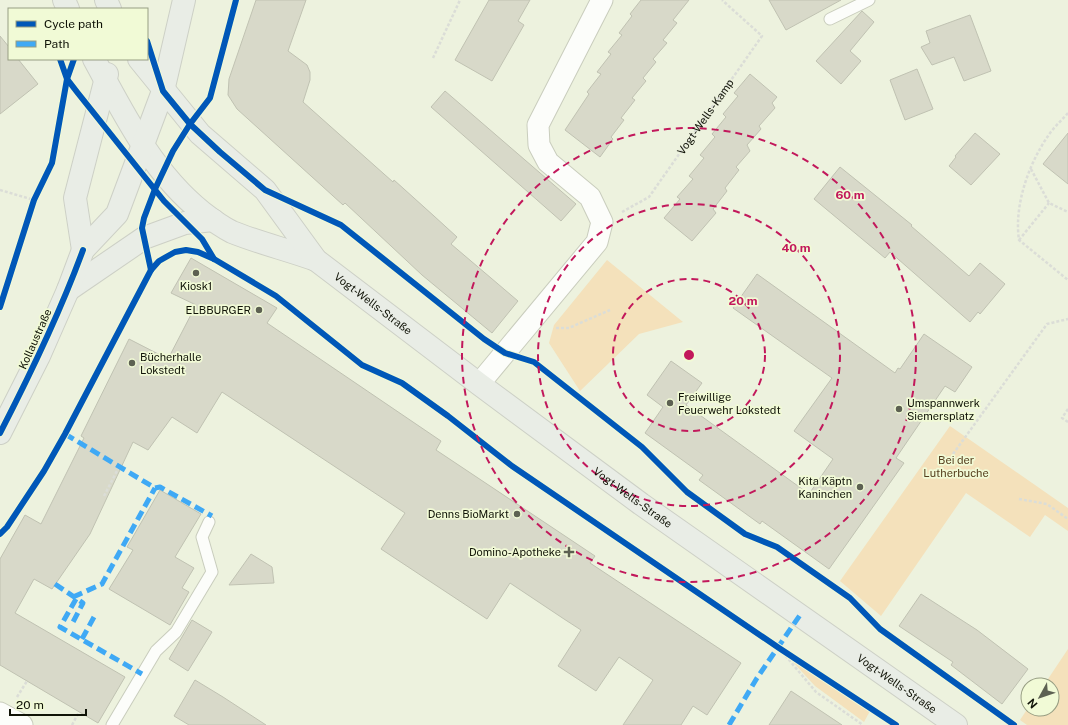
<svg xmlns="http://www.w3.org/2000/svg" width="1068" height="725" font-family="'Public Sans',sans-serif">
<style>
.green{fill:#f4e1bb}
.building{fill:#d8d9c9;stroke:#c0c2b2}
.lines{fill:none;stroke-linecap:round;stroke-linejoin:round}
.lane-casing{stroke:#c9cdbd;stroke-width:13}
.street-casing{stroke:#c9cdbd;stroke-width:23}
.primary-casing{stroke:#cdd0c6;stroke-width:24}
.path{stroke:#dbddd7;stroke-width:2.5;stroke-dasharray:3 2;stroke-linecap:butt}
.lane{stroke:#fcfdfa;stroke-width:11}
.street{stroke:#fcfdfa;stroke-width:21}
.primary{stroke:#e9ede6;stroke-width:22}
.quiet{stroke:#3fa9f5;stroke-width:5;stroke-dasharray:10 5;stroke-linecap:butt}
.cycleway-casing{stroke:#f1fad6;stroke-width:8}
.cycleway{stroke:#0057b8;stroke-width:6}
.ring{fill:none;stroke:#c2185b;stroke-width:2;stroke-dasharray:7 5}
.poi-dot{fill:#5d6152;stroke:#f1fad6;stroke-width:1.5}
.labels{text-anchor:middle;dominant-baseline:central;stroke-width:3.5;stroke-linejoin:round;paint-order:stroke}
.street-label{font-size:11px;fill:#101307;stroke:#f1fad6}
.poi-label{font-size:11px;fill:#101307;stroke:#f1fad6;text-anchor:end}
.park-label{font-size:11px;fill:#553e1d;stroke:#f1fad6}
.centre{fill:#c2185b;stroke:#f1fad6;stroke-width:2}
.ring-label{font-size:12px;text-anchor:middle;font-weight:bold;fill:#c2185b;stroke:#f1fad6;stroke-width:3.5;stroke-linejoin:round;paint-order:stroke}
</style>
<rect width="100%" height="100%" fill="#edf2de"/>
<g class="green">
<polygon points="607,260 683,322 639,334 580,391 549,343 554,325"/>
<polygon points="950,426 1068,508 1068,531 1045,515 1030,537 966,493 881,616 840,581"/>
<polygon points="1068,649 1068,725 1027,725 1020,720 1028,708 1052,709 1052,685 1044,685"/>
<polygon points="792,661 870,711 864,722 815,686"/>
</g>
<g class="building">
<polygon points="256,0 306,0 288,51 307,65 310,72 310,80 303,102 393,182 394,180 434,216 457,237 451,244 518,301 492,333 422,275 345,203 343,205 237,109 228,95 229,79"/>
<polygon points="489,0 530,0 518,21 524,25 492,81 455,60"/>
<polygon points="641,0 689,0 673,20 677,23 663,40 667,43 653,59 656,62 643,78 646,81 632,98 635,100 621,118 624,120 611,137 613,139 600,157 565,130 589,94 587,92 601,74 597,72 611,54 608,52 622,35 619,33 632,16 630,14"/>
<polygon points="769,0 841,0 786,30"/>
<polygon points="862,11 874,22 850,51 861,61 841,84 816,61"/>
<polygon points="970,15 991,71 964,81 954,57 932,65 921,47 930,43 926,31"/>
<polygon points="0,36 9,47 9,59 18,59 38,84 0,114"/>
<polygon points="917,69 933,109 905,120 890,80"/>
<polygon points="750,74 777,97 772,103 775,108 759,126 761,129 747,145 750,151 736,167 739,170 725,188 727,191 713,209 716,213 692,241 664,218 680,199 677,197 693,179 689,176 704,158 700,155 715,137 712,134 726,117 723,114 738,96 734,93"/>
<polygon points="445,91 576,204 561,221 431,107"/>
<polygon points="975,133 1000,154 971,185 949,166 956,157 955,156"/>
<polygon points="1068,133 1068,184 1043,164"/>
<polygon points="840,167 912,225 911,226 969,276 980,263 1005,284 980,314 978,312 970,322 890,252 885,258 814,199"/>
<polygon points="191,258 277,308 267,323 441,441 436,450 595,556 590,563 741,663 707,715 693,706 681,725 623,725 653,680 619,657 596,691 558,666 581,630 564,619 510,583 487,619 381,549 405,513 222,392 197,433 172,417 148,450 133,442 90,534 52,589 34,579 15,613 125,677 98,723 0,665 0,559 25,515 41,524 84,438 81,436 129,339 168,359 196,305 171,293"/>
<polygon points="757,274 895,373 898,368 900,369 924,334 972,367 955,392 945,386 896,458 904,463 829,569 762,521 760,524 699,480 703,475 645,433 663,407 647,395 671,361 702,383 686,405 809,494 833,459 794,431 832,378 733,308"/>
<polygon points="160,490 201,514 175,557 194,568 182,588 189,592 170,625 109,589 133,550 127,547"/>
<polygon points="251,554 272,567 274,583 229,585"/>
<polygon points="921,594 977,630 1028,669 1002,704 951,665 953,662 899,626"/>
<polygon points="192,620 212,632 188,671 169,659"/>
<polygon points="195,680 223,697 266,725 189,725 174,716"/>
<polygon points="791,691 842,725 769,725"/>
</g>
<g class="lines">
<defs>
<g id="lane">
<polyline points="830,19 869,0"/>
<polyline points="112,725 156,651 176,632 212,572 202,537 209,522"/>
</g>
<g id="street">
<polyline points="479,384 597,242 602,222 590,197 548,162 539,145 538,125 602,0"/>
<polyline points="0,713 22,725"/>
</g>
<g id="primary">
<polyline points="64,0 68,9"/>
<polyline points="106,0 110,9"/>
<path d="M94,59C124,114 152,172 202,212C211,219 222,227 232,232C259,243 289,250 316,260"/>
<path id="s2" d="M139,59L200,134L265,190L316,260L479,384L641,504L956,725"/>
<polyline points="83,250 75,198 107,74"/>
<polyline points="68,290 144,238 185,223 213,220"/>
<polyline points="0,433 39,356 68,290 83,250 117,214 163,91 184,0"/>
</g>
</defs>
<use href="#lane" class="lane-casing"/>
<use href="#street" class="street-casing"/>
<use href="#primary" class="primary-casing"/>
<g class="path">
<polyline points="433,58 460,0"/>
<polyline points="208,105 210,98"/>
<path d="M1068,113C1061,121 1053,128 1048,136C1028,165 1014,206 1019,240L1068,280"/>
<polyline points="1031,169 1049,203 1068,212"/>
<polyline points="0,190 34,200"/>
<path id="s1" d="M622,212L649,197L762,36L722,0"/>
<polyline points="1019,240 1049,203"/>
<polyline points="556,328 569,328 610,310"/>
<polyline points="1068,409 1062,418 1068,422"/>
<polyline points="953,454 1047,324 1068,319"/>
<polyline points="104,496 119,467"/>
<polyline points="1019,499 1047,504 1068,519"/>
<polyline points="779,648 816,692 863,725"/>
<polyline points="17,697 27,681"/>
<polyline points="72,725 79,712"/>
</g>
<use href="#lane" class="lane"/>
<use href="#street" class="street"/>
<use href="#primary" class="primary"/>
<g class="quiet">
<polyline points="65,434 155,488 160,487 212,516"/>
<polyline points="55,584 83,603 73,622"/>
<polyline points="73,597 102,584 155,488"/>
<polyline points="76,599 60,627 142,674"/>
<polyline points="82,639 94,617"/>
<polyline points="729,725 757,678 800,615"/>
</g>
<defs>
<g id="cycleway">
<polyline points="147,41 163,91 190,124 220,152 265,190 341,225 484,339 505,353 534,362 642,447 687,492 745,534 777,547 850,598 880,629 1014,725"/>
<polyline points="60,59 67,79 77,92 164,201 202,239 214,259"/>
<polyline points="151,270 142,228 144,218 155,189 173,151 190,124 210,98 236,0"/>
<polyline points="0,307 34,200 52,163 67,79 74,59"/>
<path d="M0,433C31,373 60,313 83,250"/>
<polyline points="0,534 7,527 44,471 65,434 151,270 159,261 175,252 186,250 198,252 214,259 276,296 362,365 402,383 448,416 512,466 779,648 896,725"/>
</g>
</defs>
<use href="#cycleway" class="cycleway-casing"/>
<use href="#cycleway" class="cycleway"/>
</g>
<g class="ring">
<circle cx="689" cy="355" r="76"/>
<circle cx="689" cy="355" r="151"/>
<circle cx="689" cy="355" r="227"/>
</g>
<g class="poi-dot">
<circle cx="196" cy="273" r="4"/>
<circle cx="259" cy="310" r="4"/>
<circle cx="132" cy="363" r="4"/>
<circle cx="670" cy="403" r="4"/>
<circle cx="899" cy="409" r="4"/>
<circle cx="860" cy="487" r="4"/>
<circle cx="517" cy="514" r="4"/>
<path d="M567 546h4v4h4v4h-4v4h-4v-4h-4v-4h4z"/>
</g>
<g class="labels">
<g class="street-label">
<text stroke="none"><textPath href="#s1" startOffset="129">Vogt-Wells-Kamp</textPath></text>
<text stroke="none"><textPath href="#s2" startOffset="341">Vogt-Wells-Straße</textPath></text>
<text transform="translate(35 339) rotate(-66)">Kollaustraße</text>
<text stroke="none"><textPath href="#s2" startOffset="665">Vogt-Wells-Straße</textPath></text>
<text stroke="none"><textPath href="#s2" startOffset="988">Vogt-Wells-Straße</textPath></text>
</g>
<g class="poi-label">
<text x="196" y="286" text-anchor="middle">Kiosk1</text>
<text x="251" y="310">ELBBURGER</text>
<text x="140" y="357" text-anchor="start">Bücherhalle<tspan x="140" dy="13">Lokstedt</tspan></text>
<text x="678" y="397" text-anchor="start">Freiwillige<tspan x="678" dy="13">Feuerwehr Lokstedt</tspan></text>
<text x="907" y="403" text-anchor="start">Umspannwerk<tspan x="907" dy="13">Siemersplatz</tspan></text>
<text x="852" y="481">Kita Käptn<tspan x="852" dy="13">Kaninchen</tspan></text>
<text x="509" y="514">Denns BioMarkt</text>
<text x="561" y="552">Domino-Apotheke</text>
</g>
<g class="park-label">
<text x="956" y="460">Bei der<tspan x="956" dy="13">Lutherbuche</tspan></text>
</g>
</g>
<circle cx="689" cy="355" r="6" class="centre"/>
<g class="ring-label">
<text x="850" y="199">60 m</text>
<text x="796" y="252">40 m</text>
<text x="743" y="305">20 m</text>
</g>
<rect x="8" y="8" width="140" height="52" fill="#f1fad6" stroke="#979e83"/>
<rect x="16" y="21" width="20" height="6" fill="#0057b8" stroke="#979e83"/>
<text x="44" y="28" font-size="12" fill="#101307">Cycle path</text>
<rect x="16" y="41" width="20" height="6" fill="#3fa9f5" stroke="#979e83"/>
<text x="44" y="48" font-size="12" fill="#101307">Path</text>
<g transform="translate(1040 697) rotate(230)"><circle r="19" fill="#f1fad6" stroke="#979e83"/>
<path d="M0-3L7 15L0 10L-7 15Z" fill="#5d6152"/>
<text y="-6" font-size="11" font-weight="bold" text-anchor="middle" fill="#101307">N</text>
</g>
<path d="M10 709v6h76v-6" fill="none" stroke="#101307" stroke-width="2"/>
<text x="16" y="709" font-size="12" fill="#101307" stroke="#f1fad6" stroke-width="3" paint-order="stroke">20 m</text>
</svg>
